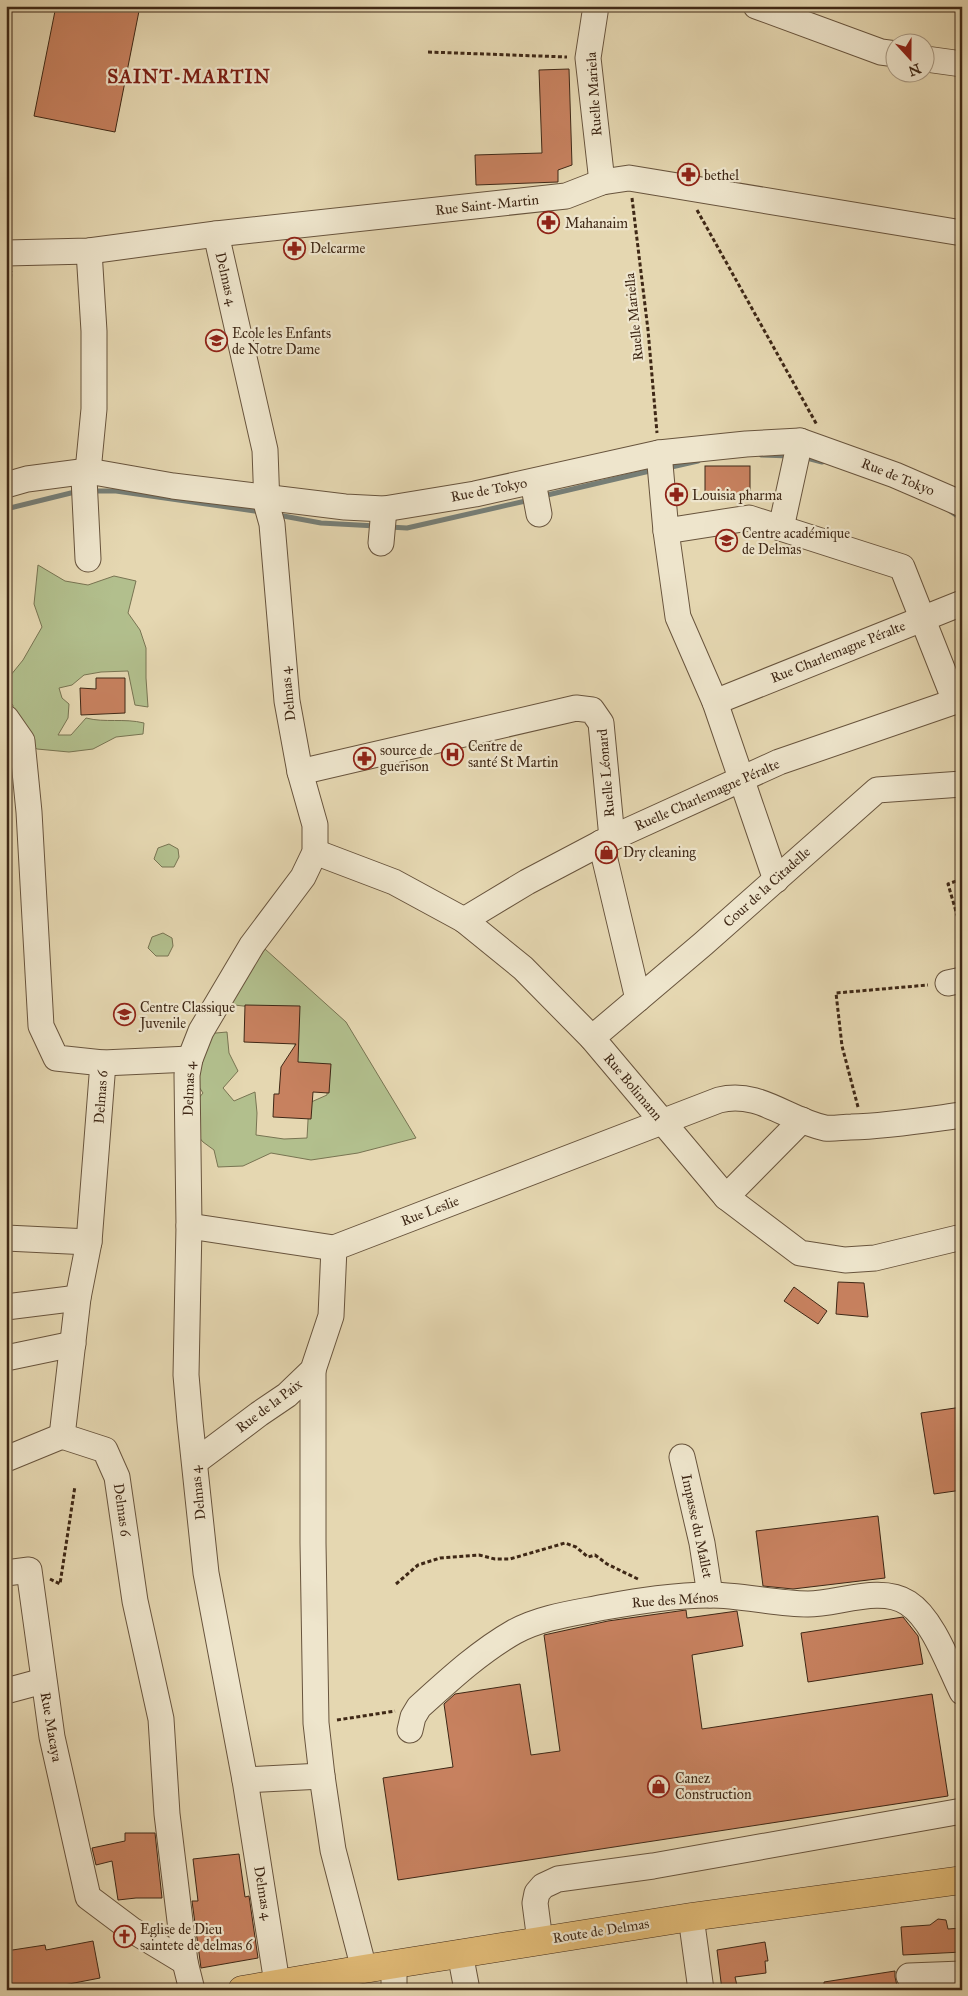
<svg xmlns="http://www.w3.org/2000/svg" width="968" height="1996" font-family="'IM FELL Great Primer',serif">
<style>
.green{fill:#b2bf8d;stroke:#787452}
.lines{fill:none;stroke-linecap:round;stroke-linejoin:round}
.stream{stroke:#767e76;stroke-width:5}
.building{fill:#c7815f;stroke:#3f2816}
.minor-casing{stroke:#68543d;stroke-width:27}
.major-casing{stroke:#3f2816;stroke-width:29}
.path{stroke:#3f2816;stroke-width:3;stroke-dasharray:4 2.5;stroke-linecap:butt}
.minor{stroke:#eee5cc;stroke-width:25}
.major{stroke:#e2bc78;stroke-width:28}
.labels{text-anchor:middle;dominant-baseline:central;stroke-width:4.5;stroke-linejoin:round;paint-order:stroke}
.street-label{font-size:14px;fill:#3f2816;stroke:#eee5cc}
.poi-label{font-size:14px;fill:#3f2816;stroke:#eee5cc;text-anchor:start}
.district-label{font-size:19px;font-weight:bold;letter-spacing:1px;fill:#7a1f14;stroke:#eee5cc}
</style>
<rect width="100%" height="100%" fill="#e5d7b1"/>
<filter id="stains"><feTurbulence type="fractalNoise" baseFrequency=".004" numOctaves="4"/><feColorMatrix values="0 0 0 0 .2 0 0 0 0 .09 0 0 0 0 .02 0 0 0 .5 -.17"/></filter>
<radialGradient id="worn" r=".72"><stop offset=".6" stop-color="#630" stop-opacity="0"/><stop offset="1" stop-color="#630" stop-opacity=".3"/></radialGradient>
<g class="green">
<path d="M38,565L65,581L88,585L114,576L136,581L128,613L140,630L146,648V678L148,707L135,705L128,671L101,672L84,675L72,685L59,688L62,698L69,704L68,718L58,735H71L86,718C105,723 124,718 144,723L143,734L116,737L93,749L69,752L37,749L22,740L10,722L13,705L6,698V681L23,660L42,627L34,604Z"/>
<polygon points="169,844 178,849 179,857 174,867 162,867 154,859 158,848"/>
<polygon points="163,933 172,938 173,946 168,956 156,956 148,948 152,937"/>
<polygon points="265,949 346,1022 416,1138 358,1153 311,1160 271,1153 243,1166 218,1167 214,1150 203,1142 191,1128 193,1105 203,1093 190,1073 205,1034 227,1032 229,1053 238,1071 223,1088 234,1101 255,1092 257,1113 256,1135 284,1139 307,1138 309,1103 327,1095 327,1080 296,1072 294,1012 226,1004"/>
</g>
<g class="lines">
<g class="stream">
<polyline points="761,455 790,456"/>
<polyline points="803,457 822,462"/>
<polyline points="667,468 698,461"/>
<polyline points="92,491 116,491 262,512"/>
<polyline points="543,496 654,470"/>
<polyline points="6,509 79,491"/>
<polyline points="950,511 962,519"/>
<polyline points="278,515 321,523 376,526"/>
<polyline points="389,527 407,528 530,500"/>
</g>
</g>
<g class="building">
<polygon points="56,6 140,6 115,132 34,116"/>
<polygon points="569,69 572,165 558,170 558,182 476,185 475,155 542,153 539,70"/>
<rect x="705" y="466" width="45" height="28"/>
<polygon points="96,678 125,678 125,713 81,715 80,688 96,689"/>
<polygon points="245,1005 300,1006 298,1062 331,1064 329,1093 313,1092 311,1119 273,1117 274,1094 279,1094 281,1067 296,1044 244,1042"/>
<polygon points="838,1282 864,1283 868,1317 836,1314"/>
<polygon points="794,1287 827,1311 818,1324 784,1301"/>
<polygon points="962,1407 962,1490 934,1494 921,1413"/>
<polygon points="878,1516 885,1578 793,1589 763,1586 756,1531"/>
<polygon points="686,1610 687,1618 737,1611 743,1646 692,1655 702,1729 932,1694 948,1796 398,1880 383,1778 453,1767 444,1704 455,1694 520,1684 531,1755 560,1751 544,1635 608,1621"/>
<polygon points="903,1617 918,1636 923,1664 808,1682 801,1633"/>
<polygon points="125,1833 155,1833 162,1898 136,1898 118,1900 112,1861 96,1865 92,1848 125,1841"/>
<polygon points="239,1854 245,1897 249,1896 258,1958 201,1968 192,1901 198,1901 193,1859"/>
<polygon points="938,1919 946,1920 948,1929 962,1928 962,1952 903,1955 901,1927 930,1925"/>
<polygon points="93,1941 100,1978 38,1990 6,1990 6,1951 45,1945 46,1950"/>
<polygon points="765,1942 768,1961 765,1961 766,1973 735,1977 738,1990 722,1990 717,1950"/>
<polygon points="895,1971 895,1977 898,1990 824,1990 824,1982"/>
</g>
<g class="lines">
<defs>
<g id="minor">
<polyline points="596,6 588,58 602,182"/>
<polyline points="756,6 881,52 896,54"/>
<polyline points="926,59 962,64"/>
<polyline points="216,234 265,450 267,506 272,524 287,701 300,772 315,825 315,852 303,877 252,945 201,1031 190,1059 187,1075 189,1226 186,1375 190,1422 206,1573 245,1780 277,1983"/>
<polyline points="6,253 89,251 216,234 566,196 602,182 629,178 962,233"/>
<polyline points="659,453 666,531 678,617 715,702 776,880"/>
<polyline points="533,482 539,514"/>
<polyline points="6,485 27,479 88,471 173,486 345,507 384,509 475,494 659,453 746,444 800,441 895,475 962,504"/>
<polyline points="781,528 800,441"/>
<polyline points="666,531 749,518 902,567 955,701"/>
<polyline points="381,543 384,509"/>
<polyline points="88,559 84,478 88,471 94,409 94,331 89,251"/>
<polyline points="715,702 962,603"/>
<polyline points="6,718 22,741 29,812 41,1026 56,1058 103,1063 89,1242 78,1298 62,1436 105,1450 117,1477 135,1601 161,1719 167,1814 185,1962 192,1990"/>
<polyline points="300,772 576,708 592,710 601,723 612,838"/>
<polyline points="601,843 638,999"/>
<polyline points="315,852 394,882 464,920 523,968 592,1038 726,1197 800,1253 845,1260 875,1258 962,1237"/>
<polyline points="464,920 527,882 601,843 779,762 962,699"/>
<polyline points="948,983 962,980"/>
<polyline points="592,1038 703,944 877,790 962,784"/>
<polyline points="103,1063 190,1059"/>
<polyline points="726,1197 802,1120"/>
<path d="M189,1226L334,1248L719,1100C759,1090 787,1120 825,1128C833,1129 843,1127 851,1127C888,1126 925,1120 962,1115"/>
<polyline points="6,1238 89,1242"/>
<polyline points="6,1307 78,1298"/>
<polyline points="6,1358 73,1344"/>
<polyline points="313,1370 313,1543 316,1723 322,1776 333,1850 364,1969"/>
<polyline points="682,1457 702,1543 710,1595"/>
<polyline points="6,1459 62,1436"/>
<polyline points="195,1462 259,1414 287,1395 313,1370 331,1316 334,1248"/>
<polyline points="6,1573 29,1570 52,1737 88,1897 132,1930 185,1962"/>
<polyline points="6,1691 43,1681"/>
<path d="M410,1730L413,1717L419,1707C449,1680 479,1652 514,1632C541,1617 575,1613 605,1607C639,1601 675,1595 710,1595C742,1595 775,1604 808,1604C838,1604 881,1585 908,1603C933,1619 949,1666 962,1692"/>
<polyline points="245,1780 322,1776"/>
<polyline points="691,1917 701,1990"/>
<polyline points="540,1941 535,1903 537,1893 543,1886 558,1879 653,1866 962,1811"/>
<polyline points="460,1953 467,1990"/>
<polyline points="394,1964 394,1990"/>
<polyline points="909,1976 962,1974"/>
</g>
<polyline id="major" points="242,1990 364,1969 691,1917 962,1880"/>
</defs>
<use href="#minor" class="minor-casing"/>
<use href="#major" class="major-casing"/>
<g class="path">
<polyline points="370,11 374,6"/>
<polyline points="428,52 567,57"/>
<polyline points="632,198 648,330 657,433"/>
<polyline points="697,210 817,425"/>
<polyline points="6,343 11,271"/>
<polyline points="6,436 10,463"/>
<polyline points="962,879 948,884 962,932"/>
<polyline points="858,1107 842,1046 836,993 928,985"/>
<polyline points="50,1579 60,1584 75,1486"/>
<polyline points="396,1584 418,1565 440,1558 479,1555 495,1559 510,1559 565,1543 576,1547 588,1557 595,1555 607,1564 640,1580"/>
<polyline points="337,1720 395,1711"/>
</g>
<use href="#minor" class="minor"/>
<use href="#major" class="major"/>
</g>
<defs>
<symbol id="pharmacy-ring" viewBox="-11 -11 22 22"><circle r="9.5" fill="#eee5cc" stroke="#8f2418" stroke-width="1.5"/><path d="M-2-6h4v4h4v4h-4v4h-4v-4h-4v-4h4Z" fill="#8f2418"/></symbol>
<symbol id="school-ring" viewBox="-11 -11 22 22"><circle r="9.5" fill="#eee5cc" stroke="#8f2418" stroke-width="1.5"/><path d="M0-5L7-2L0 1L-7-2ZM-4 1L0 2.5L4 1V4Q0 6-4 4Z" fill="#8f2418"/></symbol>
<symbol id="hospital-ring" viewBox="-11 -11 22 22"><circle r="9.5" fill="#eee5cc" stroke="#8f2418" stroke-width="1.5"/><path d="M-5-5h3v3.5h4V-5h3V5h-3V1.5h-4V5h-3Z" fill="#8f2418"/></symbol>
<symbol id="shop-ring" viewBox="-11 -11 22 22"><circle r="9.5" fill="#eee5cc" stroke="#8f2418" stroke-width="1.5"/><path d="M-5-2.5h2.3a2.7 3.5 0 0 1 5.4 0H5L5.5 6h-11ZM-1.5-2.5h3a1.5 2.3 0 0 0-3 0Z" fill="#8f2418"/></symbol>
<symbol id="church-ring" viewBox="-11 -11 22 22"><circle r="9.5" fill="#eee5cc" stroke="#8f2418" stroke-width="1.5"/><path d="M-1.2-6h2.4v3.5h3.3v2.4h-3.3V6h-2.4V-.1h-3.3v-2.4h3.3Z" fill="#8f2418"/></symbol>
</defs>
<g fill-rule="evenodd">
<use href="#pharmacy-ring" x="676" y="162" width="25" height="25"/>
<use href="#pharmacy-ring" x="536" y="210" width="25" height="25"/>
<use href="#pharmacy-ring" x="282" y="236" width="25" height="25"/>
<use href="#school-ring" x="204" y="328" width="25" height="25"/>
<use href="#pharmacy-ring" x="664" y="482" width="25" height="25"/>
<use href="#school-ring" x="714" y="528" width="25" height="25"/>
<use href="#hospital-ring" x="440" y="742" width="25" height="25"/>
<use href="#pharmacy-ring" x="352" y="746" width="25" height="25"/>
<use href="#shop-ring" x="594" y="840" width="25" height="25"/>
<use href="#school-ring" x="112" y="1002" width="25" height="25"/>
<use href="#shop-ring" x="646" y="1774" width="25" height="25"/>
<use href="#church-ring" x="112" y="1924" width="25" height="25"/>
</g>
<g class="labels">
<g class="street-label">
<text transform="translate(594 94) rotate(-94)">Ruelle Mariela</text>
<text transform="translate(487 205) rotate(-6)">Rue Saint-Martin</text>
<text transform="translate(226 279) rotate(77)">Delmas 4</text>
<text transform="translate(634 317) rotate(-96)">Ruelle Mariella</text>
<text transform="translate(898 477) rotate(22)">Rue de Tokyo</text>
<text transform="translate(489 490) rotate(-11)">Rue de Tokyo</text>
<text transform="translate(838 652) rotate(-22)">Rue Charlemagne Péralte</text>
<text transform="translate(288 694) rotate(-96)">Delmas 4</text>
<text transform="translate(606 773) rotate(-95)">Ruelle Léonard</text>
<text transform="translate(707 795) rotate(-24)">Ruelle Charlemagne Péralte</text>
<text transform="translate(767 887) rotate(-42)">Cour de la Citadelle</text>
<text transform="translate(633 1087) rotate(50)">Rue Bolimann</text>
<text transform="translate(189 1089) rotate(-88)">Delmas 4</text>
<text transform="translate(101 1097) rotate(-86)">Delmas 6</text>
<text transform="translate(430 1211) rotate(-21)">Rue Leslie</text>
<text transform="translate(269 1406) rotate(-37)">Rue de la Paix</text>
<text transform="translate(198 1493) rotate(-96)">Delmas 4</text>
<text transform="translate(122 1510) rotate(82)">Delmas 6</text>
<text transform="translate(697 1526) rotate(78)">Impasse du Mallet</text>
<text transform="translate(675 1600) rotate(-4)">Rue des Ménos</text>
<text transform="translate(51 1727) rotate(80)">Rue Macaya</text>
<text transform="translate(263 1893) rotate(81)">Delmas 4</text>
<text transform="translate(601 1931) rotate(-9)">Route de Delmas</text>
</g>
<g class="poi-label">
<text x="704" y="175">bethel</text>
<text x="565" y="223">Mahanaim</text>
<text x="310" y="248">Delcarme</text>
<text x="232" y="333">Ecole les Enfants<tspan x="232" dy="16">de Notre Dame</tspan></text>
<text x="692" y="495">Louisia pharma</text>
<text x="742" y="533">Centre académique<tspan x="742" dy="16">de Delmas</tspan></text>
<text x="468" y="746">Centre de<tspan x="468" dy="16">santé St Martin</tspan></text>
<text x="380" y="750">source de<tspan x="380" dy="16">guerison</tspan></text>
<text x="623" y="852">Dry cleaning</text>
<text x="140" y="1007">Centre Classique<tspan x="140" dy="16">Juvenile</tspan></text>
<text x="675" y="1778">Canez<tspan x="675" dy="16">Construction</tspan></text>
<text x="140" y="1929">Eglise de Dieu<tspan x="140" dy="16">saintete de delmas 6</tspan></text>
</g>
<g class="district-label">
<text x="189" y="76">SAINT-MARTIN</text>
</g>
</g>
<rect width="968" height="1996" fill="none" stroke="#e5d7b1" stroke-width="25"/>
<rect x="8" y="8" width="953" height="1981" fill="none" stroke="#3f2816" stroke-width="2.5"/>
<rect x="12" y="12" width="943" height="1971" fill="none" stroke="#3f2816"/>
<g transform="translate(910 58) rotate(159)"><circle r="24" fill="#eee5cc" stroke="#a89983"/>
<path d="M0-4L9 19L0 12L-9 19Z" fill="#8f2418"/>
<text y="-8" font-size="14" font-weight="bold" text-anchor="middle" fill="#3f2816">N</text>
</g>
<rect width="100%" height="100%" filter="url(#stains)"/>
<rect width="100%" height="100%" fill="url(#worn)"/>
</svg>
